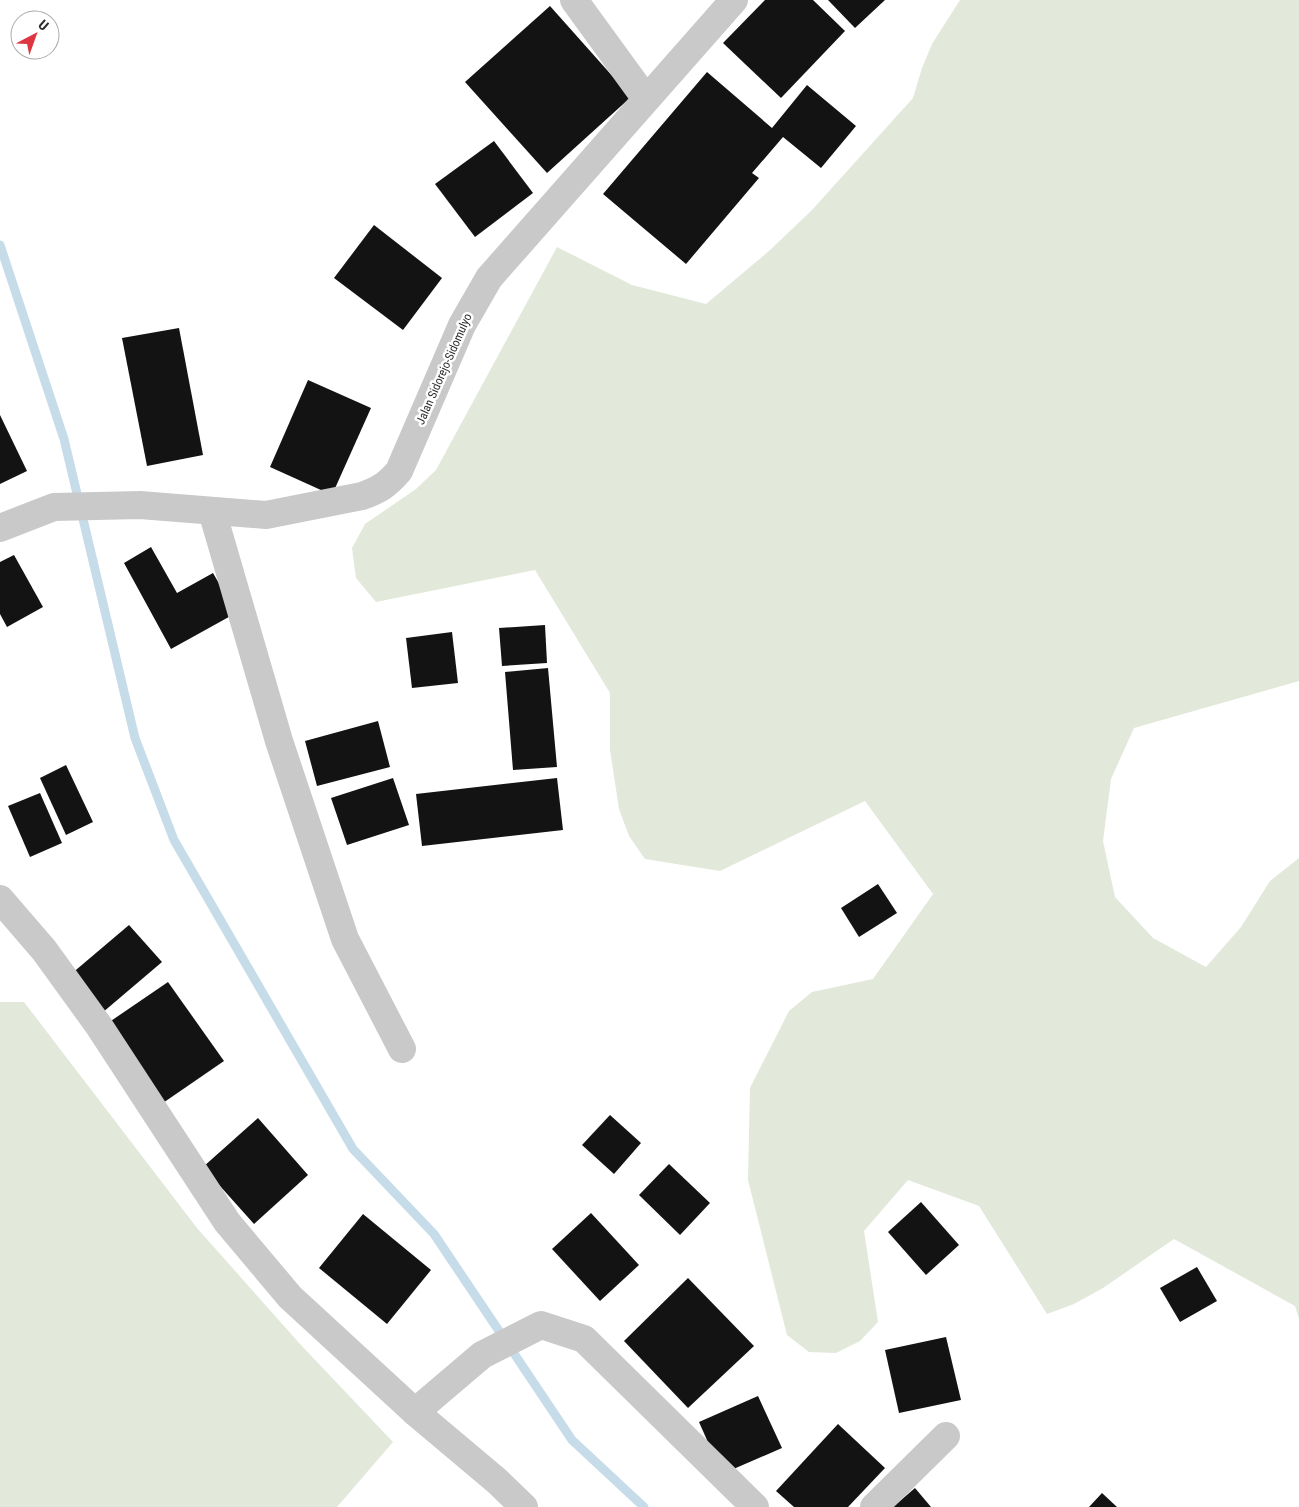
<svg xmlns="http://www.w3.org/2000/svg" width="1299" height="1507" font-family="'Roboto Condensed',sans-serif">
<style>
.green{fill:#e2e9da}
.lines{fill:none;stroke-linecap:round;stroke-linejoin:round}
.stream{stroke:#c6dce9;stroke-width:9}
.building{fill:#131313}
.minor{stroke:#c9c9c9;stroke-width:28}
.labels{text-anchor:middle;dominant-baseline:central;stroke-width:5;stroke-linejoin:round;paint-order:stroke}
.street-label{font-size:12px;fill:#2c2c2c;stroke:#fff}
</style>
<rect width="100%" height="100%" fill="#fff"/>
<g class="green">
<polygon points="960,0 1299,0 1299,681 1134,728 1111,779 1103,841 1115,897 1153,938 1206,967 1241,927 1270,881 1299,858 1299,1319 1295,1306 1174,1239 1103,1288 1074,1304 1047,1314 979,1206 908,1180 864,1231 878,1322 860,1341 836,1353 809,1352 787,1335 748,1180 750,1088 789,1011 812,992 873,979 933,894 865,801 720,871 645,859 629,836 619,809 610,750 610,693 535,570 376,602 356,578 352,548 365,524 416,489 436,470 557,247 632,285 706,304 769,251 812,210 913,98 922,68 932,44"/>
<polygon points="0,1002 24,1002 197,1228 300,1344 393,1442 337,1507 0,1507"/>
</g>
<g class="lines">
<polyline class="stream" points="0,245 64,439 135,738 174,840 353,1149 434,1234 572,1440 644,1507"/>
</g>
<g class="building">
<polygon points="765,0 813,0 845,31 781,98 723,43"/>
<polygon points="828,0 885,0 855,28"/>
<polygon points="550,6 631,97 547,173 465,82"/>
<polygon points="707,72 772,128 807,85 856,126 821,168 783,137 752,173 759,178 686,264 603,194"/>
<polygon points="494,141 533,193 475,237 435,184"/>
<polygon points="374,225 442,278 403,330 334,278"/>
<polygon points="179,328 203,455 147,466 122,338"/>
<polygon points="308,380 371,408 332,495 270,467"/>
<polygon points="0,415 27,471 0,484"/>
<polygon points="151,547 177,593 213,573 236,613 171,649 124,563"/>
<polygon points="14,555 43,607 7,627 0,614 0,562"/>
<polygon points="545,625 547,663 502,666 499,628"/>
<polygon points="452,632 458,683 412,688 406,638"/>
<polygon points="548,668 557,767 513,770 505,672"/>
<polygon points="378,721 390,767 317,786 305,741"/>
<polygon points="66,765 93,822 66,835 40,778"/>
<polygon points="393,778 409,825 347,845 331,798"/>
<polygon points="557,778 563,830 422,846 416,794"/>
<polygon points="40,793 62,843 30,857 8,806"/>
<polygon points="878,884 897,913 859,937 841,908"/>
<polygon points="129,925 162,962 102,1013 70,975"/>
<polygon points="168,982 224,1061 160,1105 105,1025"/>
<polygon points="610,1115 641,1143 614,1174 582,1145"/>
<polygon points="258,1118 308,1175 254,1224 203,1167"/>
<polygon points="669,1164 710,1203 680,1235 639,1195"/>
<polygon points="921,1202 959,1245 926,1275 888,1232"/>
<polygon points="591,1213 639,1265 600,1301 552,1249"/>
<polygon points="363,1214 431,1270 387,1324 319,1268"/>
<polygon points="1197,1267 1217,1301 1180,1322 1160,1288"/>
<polygon points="688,1278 754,1346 688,1408 624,1341"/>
<polygon points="946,1337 961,1400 899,1413 885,1350"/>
<polygon points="758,1396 782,1448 722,1474 699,1422"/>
<polygon points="838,1424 885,1468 848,1507 794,1507 776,1491"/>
<polygon points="915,1488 931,1507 893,1507"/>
<polygon points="1102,1493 1117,1507 1089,1507"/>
</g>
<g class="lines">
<g class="minor">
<polyline points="574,0 646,99"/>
<polyline points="212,511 279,741 345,939 402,1049"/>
<path d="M0,528L54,507L140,505L266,515L362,496C379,490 387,485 399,471L462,325L489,278L734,0"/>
<polyline points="0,899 44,950 99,1026 227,1222 290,1297 415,1412 497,1481 524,1507"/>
<polyline points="415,1412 482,1355 541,1325 584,1339 755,1507"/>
<polyline points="874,1507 946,1436"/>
</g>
</g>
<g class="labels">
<g class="street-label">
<text transform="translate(444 369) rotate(-66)">Jalan Sidorejo-Sidomulyo</text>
</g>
</g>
<g transform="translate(35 35) rotate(41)"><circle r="24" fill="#ffffff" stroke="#ababab"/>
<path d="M0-4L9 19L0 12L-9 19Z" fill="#dd3541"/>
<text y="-8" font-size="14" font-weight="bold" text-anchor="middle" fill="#2c2c2c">U</text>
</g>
</svg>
